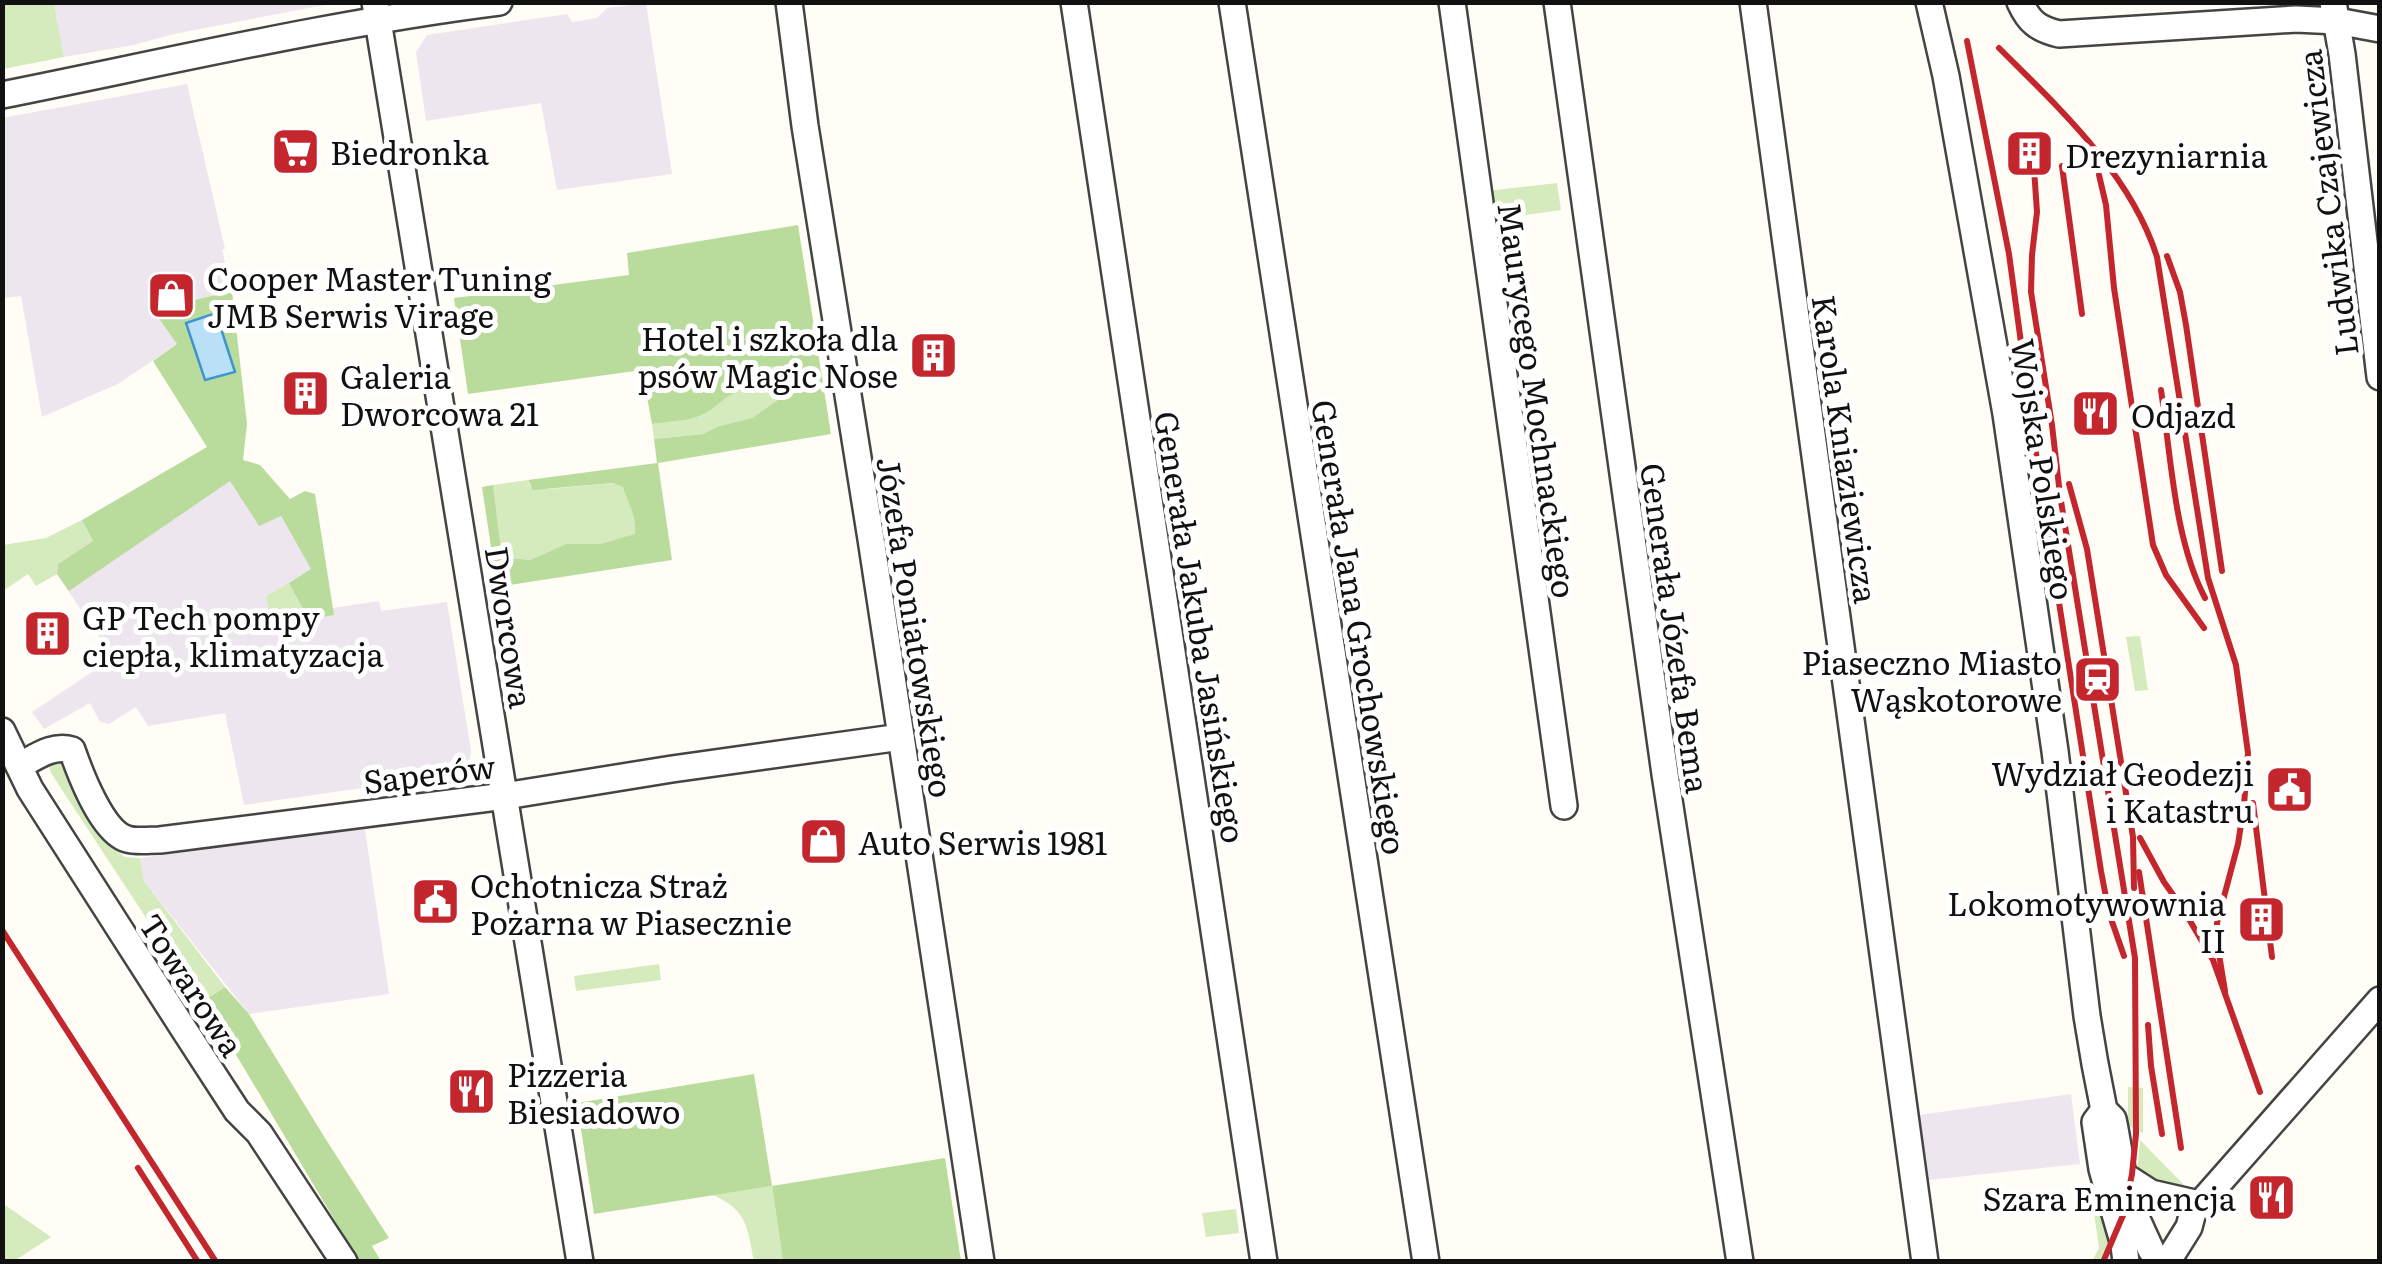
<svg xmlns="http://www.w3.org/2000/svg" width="2382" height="1264" font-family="Literata,serif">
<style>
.industrial{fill:#eee6ef}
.green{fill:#d5ebbd}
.forest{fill:#b9dc9c}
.water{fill:#b9e0f7;stroke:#3f96cf;stroke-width:2.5}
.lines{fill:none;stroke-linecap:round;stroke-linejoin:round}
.minor-casing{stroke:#444;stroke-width:30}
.minor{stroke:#fff;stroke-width:25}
.rail{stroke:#c4262e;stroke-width:6}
.labels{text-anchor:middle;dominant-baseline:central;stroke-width:10;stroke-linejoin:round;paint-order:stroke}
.poi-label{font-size:32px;fill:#111;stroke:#fff;text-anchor:start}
.street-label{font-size:32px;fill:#111;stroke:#fff}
</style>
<rect width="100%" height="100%" fill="#fffdf5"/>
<g class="industrial">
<polygon points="54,3 54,2 335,3 174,34 134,45 64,57"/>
<polygon points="646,3 672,174 557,190 541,103 426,121 416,52 427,35 567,14 572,22 597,18 607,8"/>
<polygon points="187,84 225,249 222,250 232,291 154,310 177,344 118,384 42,417 21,296 3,298 2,118"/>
<polygon points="243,460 280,515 312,570 286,625 333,615 333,608 379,601 381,611 447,602 471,751 469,764 454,775 244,805 225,713 148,726 136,707 109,724 100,722 90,703 44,729 32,712 113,658 57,574"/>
<polygon points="365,829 389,994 249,1014 144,881 140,858"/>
<polygon points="2071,1094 2080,1164 1929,1180 1919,1115"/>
</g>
<g class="green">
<polygon points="3,2 54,3 64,57 3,69"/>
<polygon points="1557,183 1561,210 1491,220 1487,191"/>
<path d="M769,365L785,368L789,382L779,399L752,418L719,426L703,434L654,439L652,424C670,421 693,422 709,411C720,404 723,398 736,392L740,376L752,369Z"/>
<path d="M528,480L530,486L550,489L614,483L624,487C628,506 637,514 636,534L600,544H566L530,560L512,558L501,549L493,485Z"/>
<polygon points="82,520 93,541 58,564 57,574 36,586 28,574 3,591 3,545 46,538"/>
<polygon points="289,583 309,620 286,625 269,613 266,596"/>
<polygon points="2140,636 2148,690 2135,691 2126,637"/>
<polygon points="52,760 63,761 116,850 125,857 140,858 144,881 225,987 204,1001 156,933 51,773 48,763"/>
<polygon points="659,964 661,980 576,991 574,976"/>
<polygon points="2128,1087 2143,1088 2143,1133 2128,1126"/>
<polygon points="2087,1140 2113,1233 2099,1261 2092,1261 2099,1248 2084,1143"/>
<polygon points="2140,1140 2187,1188 2167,1189 2137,1172"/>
<path d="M772,1186L783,1261H754C747,1227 748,1211 713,1195Z"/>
<polygon points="2,1203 51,1237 14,1261 3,1261"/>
<polygon points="1236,1209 1239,1233 1206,1237 1202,1213"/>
</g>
<g class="forest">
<path d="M798,225L831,434L658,463L672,560L497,587L482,487L493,485L501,549L512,558L530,560L566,544H600L635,534C637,516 628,504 623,487L613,483L533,490L528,480L657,463L654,439L703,434L719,426L752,418L779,399L789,382L784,367C767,365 755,367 740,376L737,392C723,398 720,404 709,411C693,422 670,421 652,424L642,370L468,394L454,298L629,275L627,253Z"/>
<polygon points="232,291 247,424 243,460 260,465 290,499 305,491 315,494 334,615 309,620 289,583 311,569 281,516 259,526 230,481 69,591 57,574 58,564 93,541 82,520 207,447 153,361 177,344 153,310"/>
<polygon points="225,987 249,1014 325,1138 389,1238 372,1246 381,1261 359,1261 204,1001"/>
<polygon points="754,1074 772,1186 945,1158 961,1261 783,1261 772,1186 594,1214 577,1103"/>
</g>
<polygon class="water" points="216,313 235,372 205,380 186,323"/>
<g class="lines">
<defs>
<g id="minor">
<polyline points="375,2 580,1262"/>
<polyline points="789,2 805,126 871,539 981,1262"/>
<polyline points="1074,2 1264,1262"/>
<polyline points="1232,2 1426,1262"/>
<polyline points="1452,2 1564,806"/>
<polyline points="1557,2 1665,774 1740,1262"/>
<polyline points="1753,2 1925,1262"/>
<polyline points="1929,2 1946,76 2006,414 2055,751 2087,1016 2095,1064 2104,1110 2113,1119 2115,1129 2123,1175 2135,1215 2151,1250"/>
<path d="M2020,2C2029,22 2038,29 2059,34L2296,19L2337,21L2380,29"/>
<polyline points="2333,2 2342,54 2380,377"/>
<path d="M2,95C167,62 332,23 499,2"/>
<polyline points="2,731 30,789 185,1031 237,1111 259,1133 344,1262"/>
<path d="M19,766C36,757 53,744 72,750C80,773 102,832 127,839C136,842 150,840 160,840L505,796L672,769L901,737"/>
<polyline points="2104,1110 2095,1122 2102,1169 2124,1245 2126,1262"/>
<polyline points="2123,1175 2151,1193 2199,1204"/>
<polyline points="2169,1259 2189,1227 2193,1212 2380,1000"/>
</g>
</defs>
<use href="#minor" class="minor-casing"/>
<use href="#minor" class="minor"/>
<g class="rail">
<polyline points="1967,41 2009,254 2038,468 2101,871 2109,913 2124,956"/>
<path d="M1999,48C2059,108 2131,174 2157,257L2208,578L2236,665L2248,753L2244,805L2238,844L2217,923V942L2225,991"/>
<polyline points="2032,140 2037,212 2032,255 2031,292 2052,425 2060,495 2135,958 2136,1134 2132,1174 2124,1213 2103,1262"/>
<polyline points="2062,166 2082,314"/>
<polyline points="2099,175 2106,205 2114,288 2153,545 2166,575 2204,628"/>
<polyline points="2167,256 2180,292 2186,325 2222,571"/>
<path d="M2161,390C2171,456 2174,539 2205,598"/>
<polyline points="2069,484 2087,549 2133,837 2134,888"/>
<polyline points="2253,803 2272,957"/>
<polyline points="2140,838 2164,882 2183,909 2213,960 2260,1092"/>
<polyline points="2139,872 2181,1148"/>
<polyline points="2,930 216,1262"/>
<polyline points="2148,1025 2151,1066 2162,1134"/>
<polyline points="138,1168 198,1262"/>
</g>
</g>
<defs>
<symbol id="supermarket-square" viewBox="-11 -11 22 22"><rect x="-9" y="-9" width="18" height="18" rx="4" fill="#c4262e" stroke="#fff"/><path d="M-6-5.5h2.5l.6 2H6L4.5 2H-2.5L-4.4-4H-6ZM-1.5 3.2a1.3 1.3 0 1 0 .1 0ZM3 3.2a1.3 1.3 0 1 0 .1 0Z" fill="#fff"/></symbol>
<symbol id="building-square" viewBox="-11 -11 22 22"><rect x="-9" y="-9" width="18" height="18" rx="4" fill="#c4262e" stroke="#fff"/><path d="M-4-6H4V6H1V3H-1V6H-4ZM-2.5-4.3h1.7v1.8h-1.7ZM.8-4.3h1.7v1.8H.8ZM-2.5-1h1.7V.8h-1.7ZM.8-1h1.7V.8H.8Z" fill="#fff"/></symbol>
<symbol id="shop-square" viewBox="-11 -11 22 22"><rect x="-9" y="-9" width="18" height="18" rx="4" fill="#c4262e" stroke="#fff"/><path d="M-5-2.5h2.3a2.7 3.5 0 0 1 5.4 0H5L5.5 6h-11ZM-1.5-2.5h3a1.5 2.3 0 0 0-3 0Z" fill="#fff"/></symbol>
<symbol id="restaurant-square" viewBox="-11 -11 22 22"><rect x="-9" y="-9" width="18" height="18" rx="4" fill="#c4262e" stroke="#fff"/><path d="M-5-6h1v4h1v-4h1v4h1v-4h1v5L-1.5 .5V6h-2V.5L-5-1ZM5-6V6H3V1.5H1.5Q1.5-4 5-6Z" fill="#fff"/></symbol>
<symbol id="station-square" viewBox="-11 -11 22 22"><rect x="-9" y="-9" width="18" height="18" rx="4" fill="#c4262e" stroke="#fff"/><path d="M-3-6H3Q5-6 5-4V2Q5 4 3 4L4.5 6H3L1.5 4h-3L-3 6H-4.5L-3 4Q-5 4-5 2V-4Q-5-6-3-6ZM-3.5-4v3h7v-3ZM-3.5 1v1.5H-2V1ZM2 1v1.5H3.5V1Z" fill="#fff"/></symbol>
<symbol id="civic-square" viewBox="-11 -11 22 22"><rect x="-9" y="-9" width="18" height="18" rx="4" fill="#c4262e" stroke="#fff"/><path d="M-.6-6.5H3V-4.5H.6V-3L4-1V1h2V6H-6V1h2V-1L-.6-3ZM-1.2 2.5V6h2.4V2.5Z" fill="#fff"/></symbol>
</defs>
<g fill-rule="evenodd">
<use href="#supermarket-square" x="268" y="124" width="55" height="55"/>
<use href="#building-square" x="2002" y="126" width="55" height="55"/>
<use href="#shop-square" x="144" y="268" width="55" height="55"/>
<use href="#building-square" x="906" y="328" width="55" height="55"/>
<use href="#building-square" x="278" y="366" width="55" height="55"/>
<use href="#restaurant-square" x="2068" y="386" width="55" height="55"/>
<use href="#building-square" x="20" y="606" width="55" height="55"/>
<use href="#station-square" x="2070" y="652" width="55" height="55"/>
<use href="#civic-square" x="2262" y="762" width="55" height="55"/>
<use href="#shop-square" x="796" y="814" width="55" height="55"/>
<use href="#civic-square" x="408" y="874" width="55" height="55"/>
<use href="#building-square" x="2234" y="892" width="55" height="55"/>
<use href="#restaurant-square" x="444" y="1064" width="55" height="55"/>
<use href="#restaurant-square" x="2244" y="1170" width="55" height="55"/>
</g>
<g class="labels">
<g class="poi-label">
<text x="330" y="151">Biedronka</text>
<text x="2065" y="154">Drezyniarnia</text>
<text x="207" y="277">Cooper Master Tuning<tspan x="207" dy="37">JMB Serwis Virage</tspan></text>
<text x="898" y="337" text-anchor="end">Hotel i szkoła dla<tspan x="898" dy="37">psów Magic Nose</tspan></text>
<text x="340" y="375">Galeria<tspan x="340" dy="37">Dworcowa 21</tspan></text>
<text x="2131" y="414">Odjazd</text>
<text x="82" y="616">GP Tech pompy<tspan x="82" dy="37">ciepła, klimatyzacja</tspan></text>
<text x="2062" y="661" text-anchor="end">Piaseczno Miasto<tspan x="2062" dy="37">Wąskotorowe</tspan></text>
<text x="2254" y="772" text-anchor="end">Wydział Geodezji<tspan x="2254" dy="37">i Katastru</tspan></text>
<text x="858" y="841">Auto Serwis 1981</text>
<text x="470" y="884">Ochotnicza Straż<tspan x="470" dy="37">Pożarna w Piasecznie</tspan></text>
<text x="2226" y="902" text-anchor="end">Lokomotywownia<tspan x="2226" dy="37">II</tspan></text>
<text x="507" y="1073">Pizzeria<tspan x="507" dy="37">Biesiadowo</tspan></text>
<text x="2236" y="1197" text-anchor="end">Szara Eminencja</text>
</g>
<g class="street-label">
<text transform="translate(2326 203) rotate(-97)">Ludwika Czajewicza</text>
<text transform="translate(1539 400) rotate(82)">Maurycego Mochnackiego</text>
<text transform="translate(1847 449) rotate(82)">Karola Kniaziewicza</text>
<text transform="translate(2045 469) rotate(81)">Wojska Polskiego</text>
<text transform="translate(511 627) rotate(81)">Dworcowa</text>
<text transform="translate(917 627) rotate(81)">Józefa Poniatowskiego</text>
<text transform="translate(1202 627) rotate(81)">Generała Jakuba Jasińskiego</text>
<text transform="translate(1361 627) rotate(81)">Generała Jana Grochowskiego</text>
<text transform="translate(1677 628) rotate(82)">Generała Józefa Bema</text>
<text transform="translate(429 772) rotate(-7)">Saperów</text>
<text transform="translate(193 984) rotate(57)">Towarowa</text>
</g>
</g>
<rect width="2382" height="1264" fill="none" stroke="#111111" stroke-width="10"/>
</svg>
